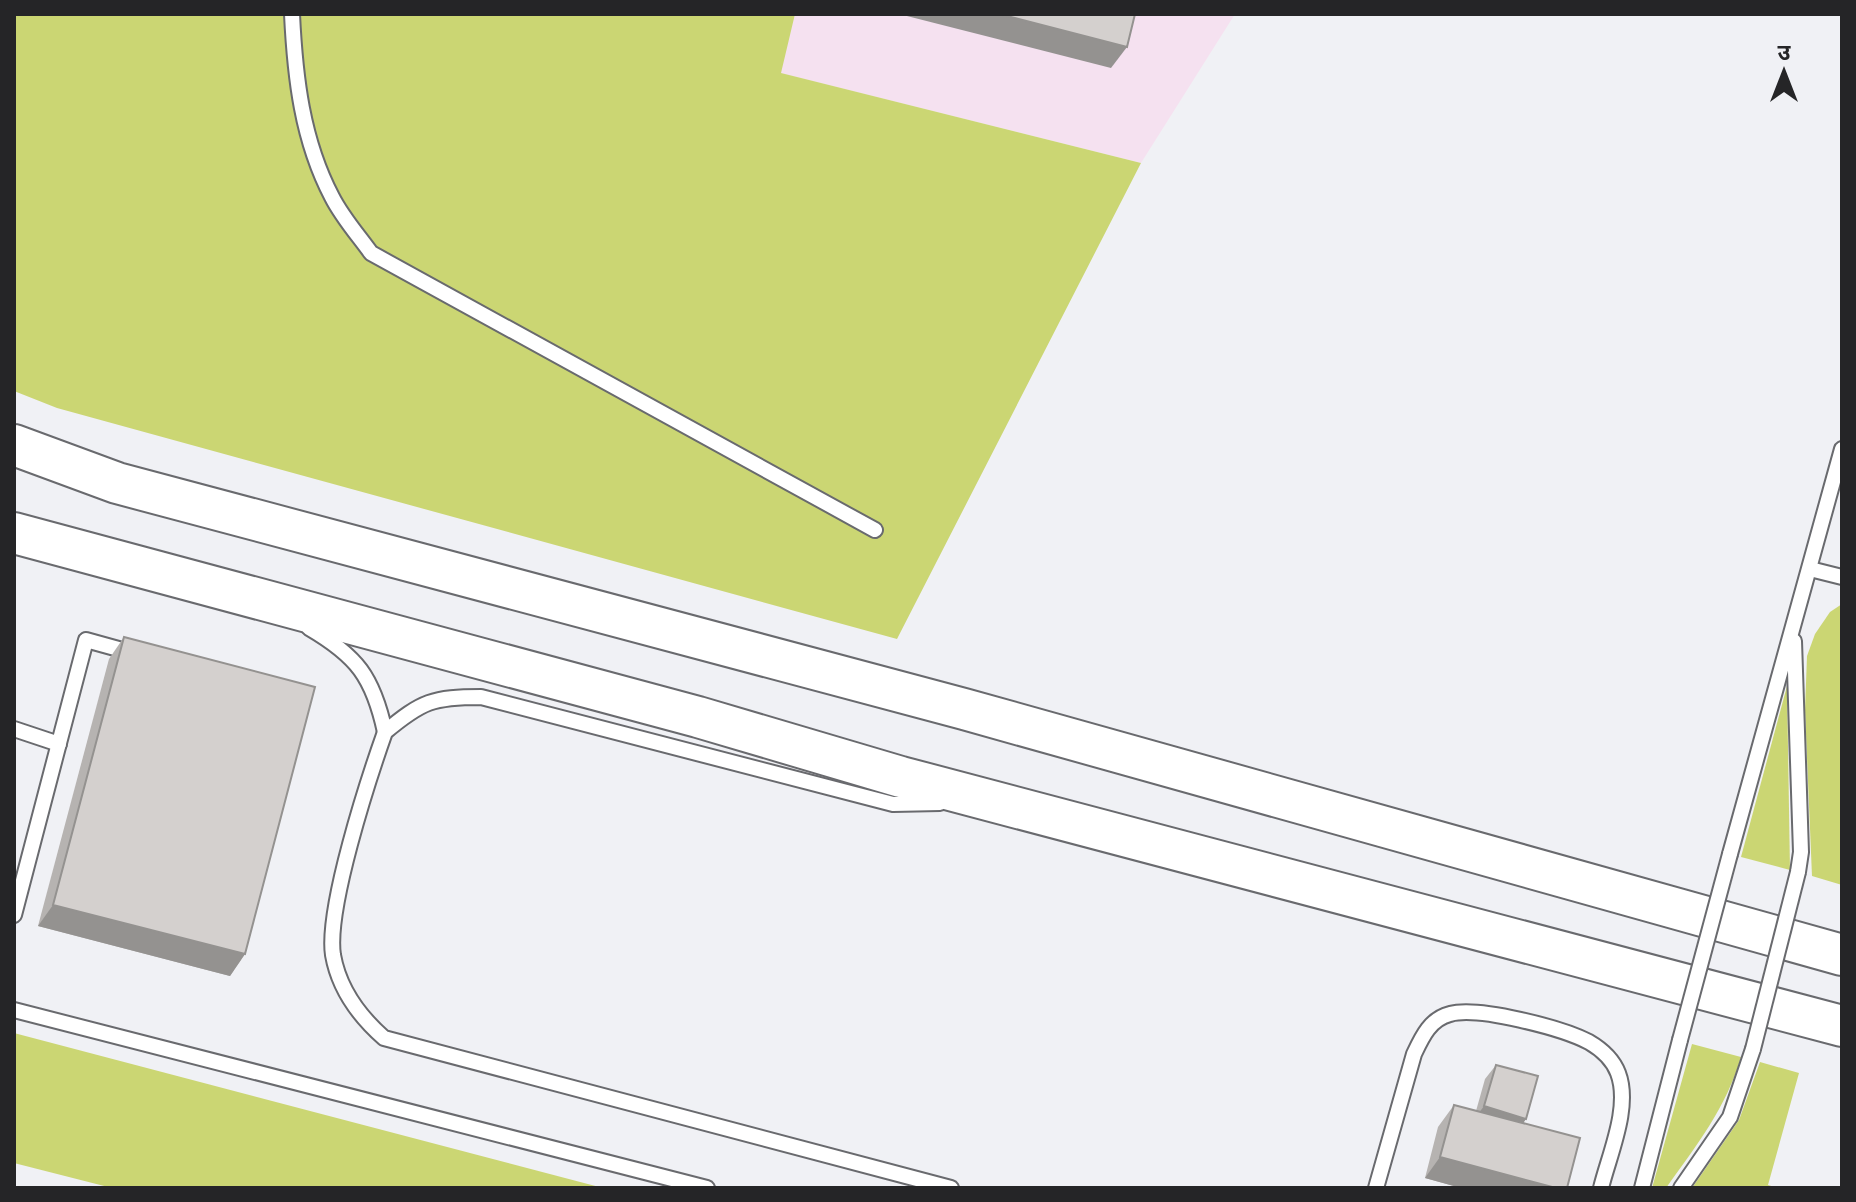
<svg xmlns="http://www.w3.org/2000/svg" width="1856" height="1202" font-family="Arial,'Noto Sans Devanagari',sans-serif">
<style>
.industrial{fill:#f5e1f0}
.green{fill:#cbd673}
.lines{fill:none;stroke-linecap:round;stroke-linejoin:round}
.service-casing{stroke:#696a6e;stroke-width:18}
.secondary-casing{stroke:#696a6e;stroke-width:44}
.service{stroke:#fff;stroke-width:14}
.secondary{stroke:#fff;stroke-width:40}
.service-bridge-casing{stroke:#696a6e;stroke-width:18;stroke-linecap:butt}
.service-bridge{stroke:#fff;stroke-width:14}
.wall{fill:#b6b3b1}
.shaded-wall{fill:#949290}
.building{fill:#d4d0ce;stroke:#949290;stroke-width:2}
</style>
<rect width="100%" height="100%" fill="#f0f1f5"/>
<polygon class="industrial" points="795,14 1235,14 1141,163 780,73"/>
<g class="green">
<polygon points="14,14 795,14 781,73 1141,163 897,639 57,408 14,391"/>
<polygon points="1842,604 1842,885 1812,876 1805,710 1807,656 1815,634 1830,612"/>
<polygon points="1787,686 1790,870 1741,857"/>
<polygon points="14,1033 603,1188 112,1188 14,1163"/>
<path d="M1692,1044L1741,1057C1726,1108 1697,1145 1666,1188H1652Z"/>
<polygon points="1760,1062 1799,1073 1768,1185 1778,1188 1692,1188 1739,1120"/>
</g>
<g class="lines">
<defs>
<g id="service">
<path d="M292,14C295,77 302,140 332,197C342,217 358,235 371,253L875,530"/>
<polyline points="1810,569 1842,577"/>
<path d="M309,628C357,656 373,677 385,732"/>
<polyline points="1794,641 1801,852 1798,872"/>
<polyline points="14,729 59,744"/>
<path d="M940,803L893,804L481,697C433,697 422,701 385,732C368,780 326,909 333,955C339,989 359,1016 384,1038L951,1188"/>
<polyline points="1730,854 1842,449"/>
<polyline points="14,915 86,640 133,653"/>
<polyline points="14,1010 707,1188"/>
<path d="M1376,1188L1414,1054C1422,1037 1430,1019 1450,1014C1478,1006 1562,1028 1589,1042C1601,1049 1613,1060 1618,1073C1631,1107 1609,1155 1601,1188"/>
<polyline points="1642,1188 1680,1040"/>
<polyline points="1681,1188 1730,1117 1753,1049"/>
</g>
<g id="secondary">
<polyline points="14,445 117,483 964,709 1842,955"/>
<polyline points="14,533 698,717 901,777 1842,1026"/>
</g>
</defs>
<use href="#service" class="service-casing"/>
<use href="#secondary" class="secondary-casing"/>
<use href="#service" class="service"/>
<use href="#secondary" class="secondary"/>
<defs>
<g id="service-bridge">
<polyline points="1680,1040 1730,854"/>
<polyline points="1753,1049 1798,872"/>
</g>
</defs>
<use href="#service-bridge" class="service-bridge-casing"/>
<use href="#service-bridge" class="service-bridge"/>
</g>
<g class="wall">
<polygon points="124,637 245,954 230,976 38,926 109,659"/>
<polygon points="1496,1065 1526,1119 1523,1123 1567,1188 1461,1188 1425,1178 1438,1127 1454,1105 1476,1111 1485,1079"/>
</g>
<g class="shaded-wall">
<polygon points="899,14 999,14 1127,47 1111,68"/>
<polygon points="53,905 245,954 230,976 38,926"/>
<polygon points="1484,1106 1526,1119 1516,1133 1473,1121"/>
<polygon points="1440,1157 1556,1188 1461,1188 1425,1178"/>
</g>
<g class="building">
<polygon points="999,14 1135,14 1127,47"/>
<polygon points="124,637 315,687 245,954 53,905"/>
<polygon points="1496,1065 1538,1076 1526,1119 1484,1106"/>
<polygon points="1454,1105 1580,1138 1567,1188 1556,1188 1440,1157"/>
</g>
<rect width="1856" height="1202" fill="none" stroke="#252527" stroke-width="32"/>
<g transform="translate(1784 72)" stroke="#f0f1f5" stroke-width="6" paint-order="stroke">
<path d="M0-6L14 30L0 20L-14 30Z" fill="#252527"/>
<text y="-12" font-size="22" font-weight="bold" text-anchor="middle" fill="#252527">उ</text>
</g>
</svg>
